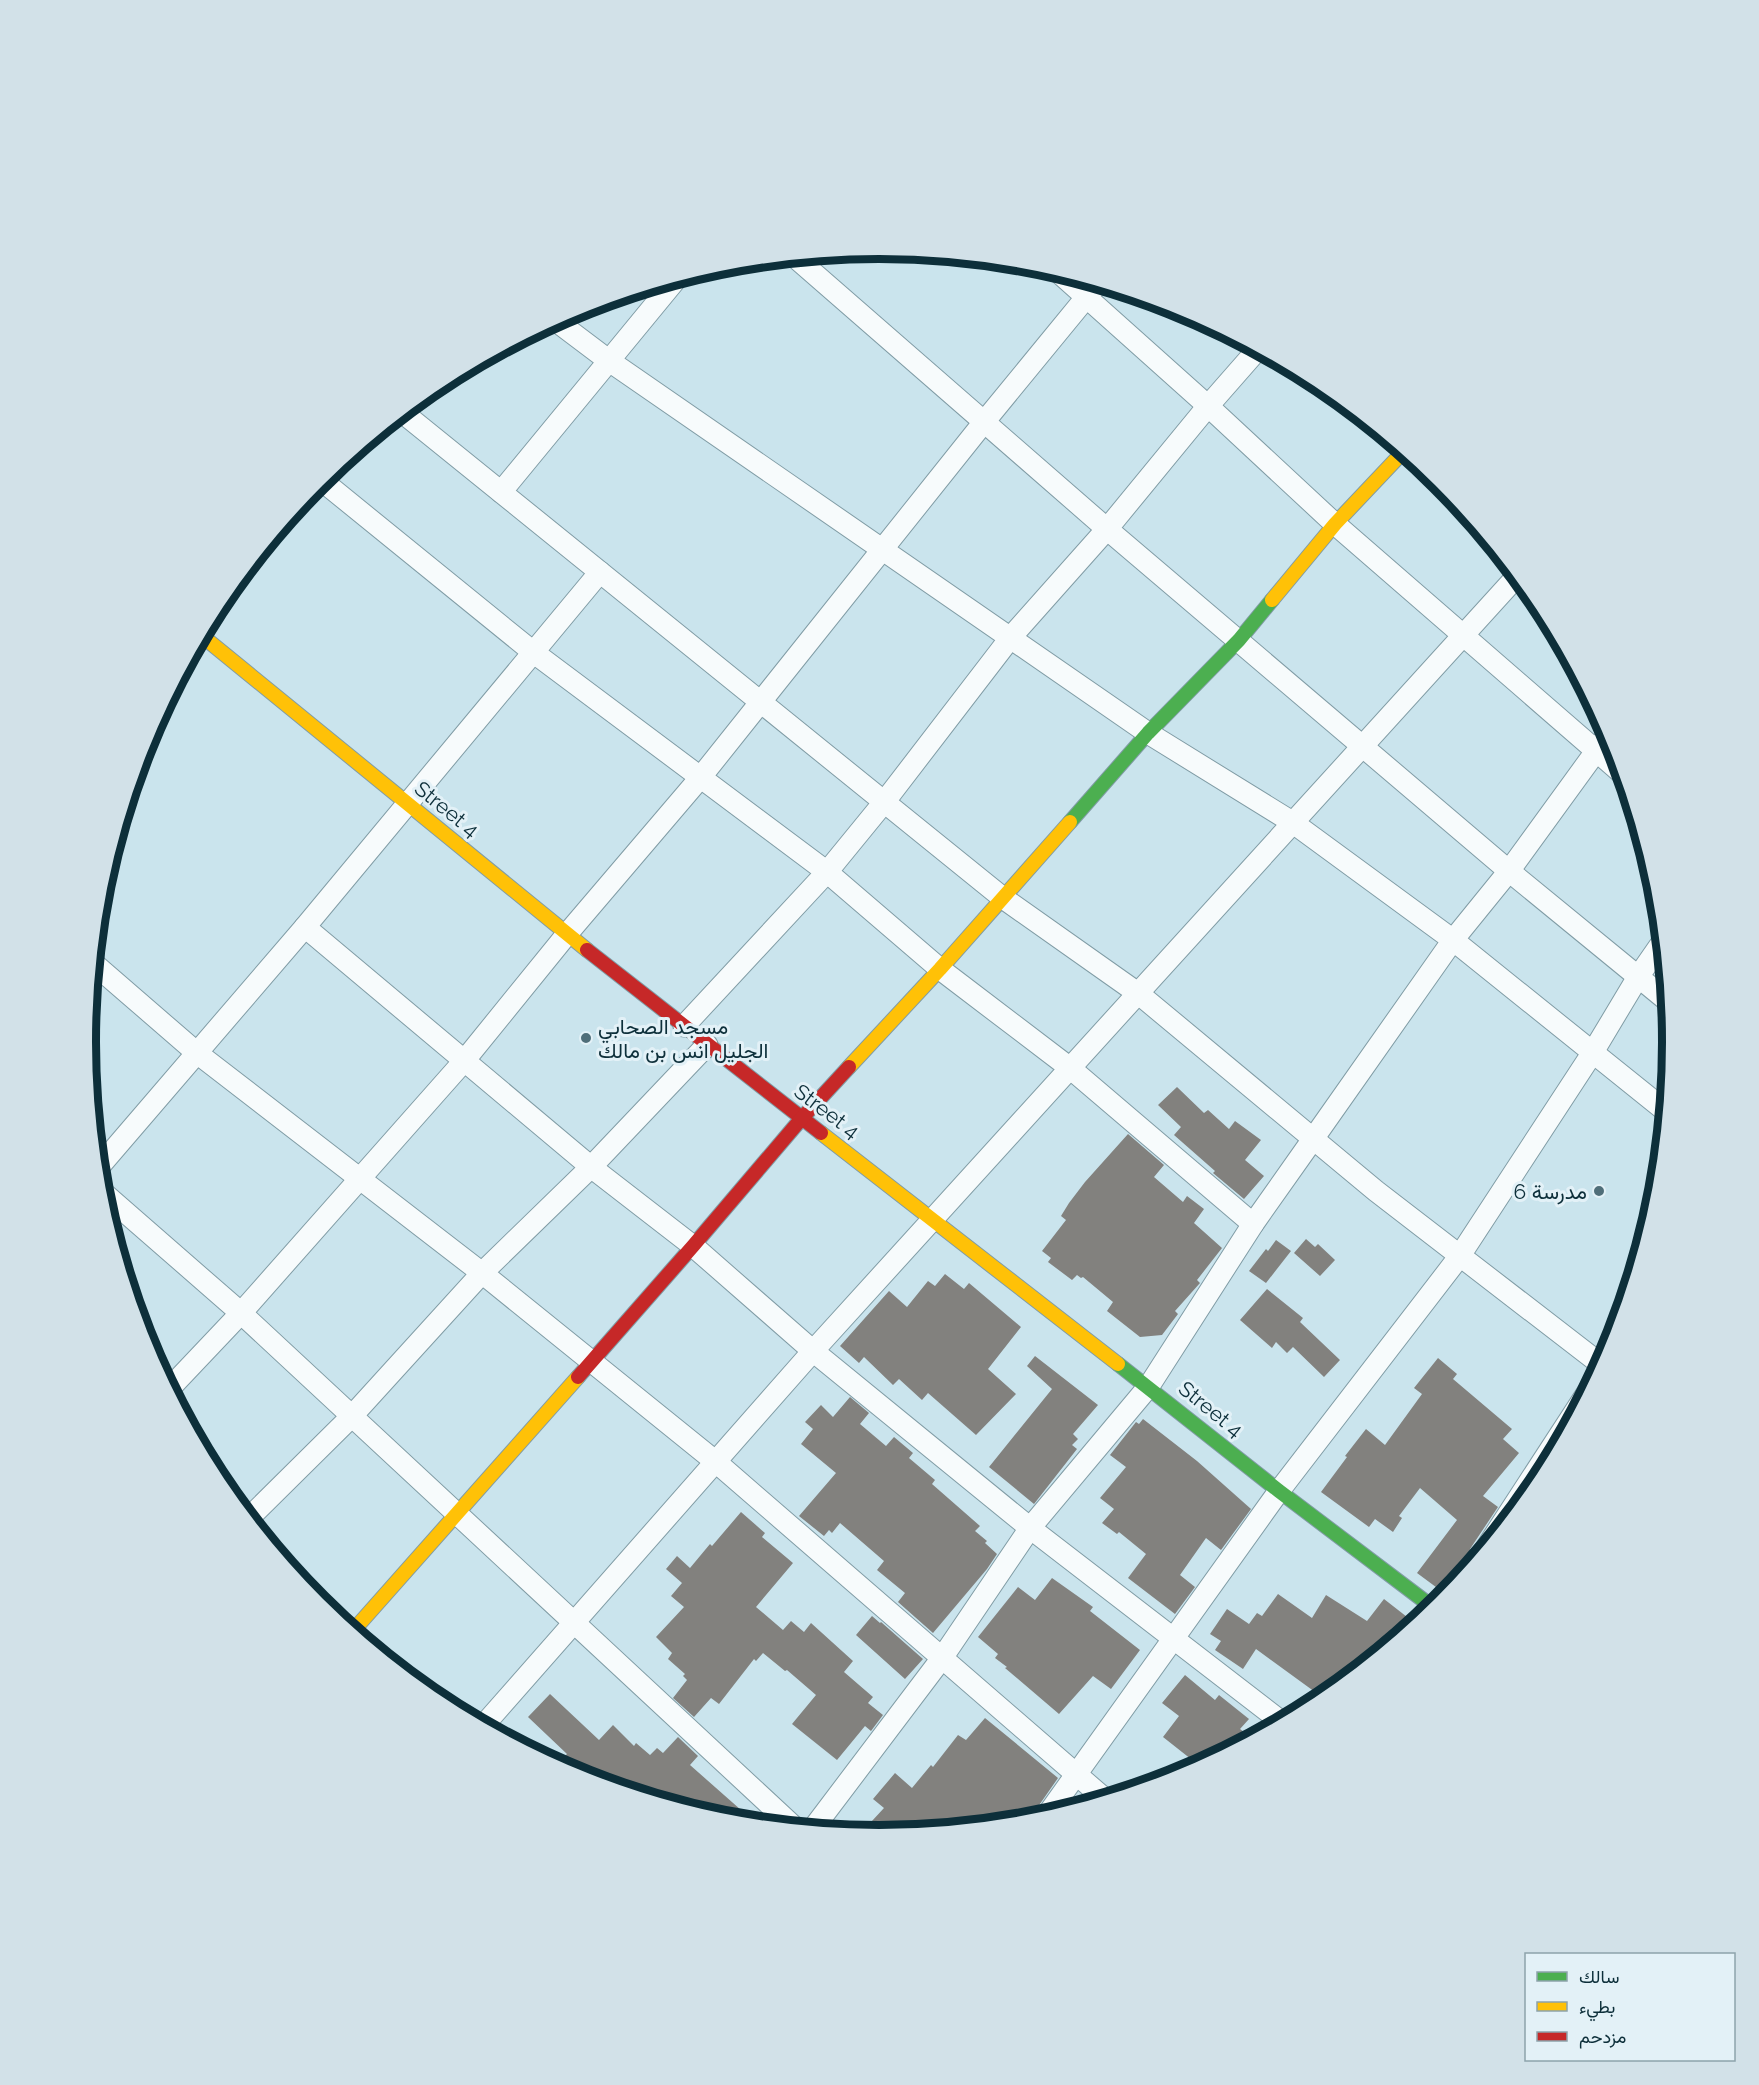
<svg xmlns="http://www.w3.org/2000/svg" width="1759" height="2085" font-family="Raleway,Vazirmatn,sans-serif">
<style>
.building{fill:#82817e}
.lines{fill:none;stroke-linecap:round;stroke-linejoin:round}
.street-casing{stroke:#809ca5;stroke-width:23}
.fast-casing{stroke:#809ca5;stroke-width:16}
.slow-casing{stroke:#809ca5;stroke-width:16}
.jam-casing{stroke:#809ca5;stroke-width:16}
.street{stroke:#f7fbfc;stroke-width:21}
.fast{stroke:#4caf50;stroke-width:14}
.slow{stroke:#ffc107;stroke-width:14}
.jam{stroke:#c62828;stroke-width:14}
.poi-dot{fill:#4f6e79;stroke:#e3f1f7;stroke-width:2}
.labels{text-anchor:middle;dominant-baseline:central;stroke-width:6;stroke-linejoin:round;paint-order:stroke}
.street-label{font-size:21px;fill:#0d2f3a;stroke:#e3f1f7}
.poi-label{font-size:21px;fill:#0d2f3a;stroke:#e3f1f7;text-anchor:start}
.rim{fill:none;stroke:#0d2f3a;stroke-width:8}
</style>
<rect width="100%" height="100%" fill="#cae4ed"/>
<g class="building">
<polygon points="1177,1087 1204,1113 1208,1110 1229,1129 1235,1121 1261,1140 1245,1160 1264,1176 1244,1199 1213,1173 1215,1171 1174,1135 1181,1127 1158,1105"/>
<polygon points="1128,1134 1164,1165 1154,1177 1183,1202 1187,1196 1204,1209 1194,1223 1222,1248 1197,1280 1200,1283 1175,1311 1178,1314 1162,1335 1140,1337 1107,1311 1113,1302 1083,1277 1081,1278 1077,1275 1072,1280 1048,1262 1051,1258 1042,1251 1066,1220 1061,1216 1069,1203 1085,1182"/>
<polygon points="1306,1239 1315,1247 1318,1244 1335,1260 1320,1276 1294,1253"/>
<polygon points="1276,1240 1291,1251 1266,1283 1249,1271 1266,1249 1268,1251"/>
<polygon points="945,1274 964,1289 969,1283 1021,1327 988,1369 1016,1394 976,1435 928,1393 922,1400 899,1379 893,1385 864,1357 859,1363 840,1346 889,1291 907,1307 928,1281 935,1286"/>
<polygon points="1267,1289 1303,1318 1300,1322 1340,1360 1324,1377 1293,1347 1287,1353 1276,1342 1272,1348 1240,1320"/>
<polygon points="1035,1356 1098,1405 1073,1434 1078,1439 1072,1445 1077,1449 1034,1504 989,1467 1052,1389 1027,1366"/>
<polygon points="1438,1358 1457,1374 1453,1379 1512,1429 1503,1439 1519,1453 1483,1496 1498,1507 1470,1549 1469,1560 1444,1593 1417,1573 1457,1520 1420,1488 1399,1516 1402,1518 1393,1532 1375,1519 1369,1527 1321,1492 1347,1457 1345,1456 1366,1429 1385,1445 1422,1394 1414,1388"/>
<polygon points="850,1397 869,1413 860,1424 886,1446 894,1437 913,1453 909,1458 935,1480 932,1484 980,1526 975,1531 987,1541 985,1543 997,1554 987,1569 933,1633 898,1602 905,1593 877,1570 884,1561 840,1523 832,1533 829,1530 824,1536 799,1516 836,1473 801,1444 813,1429 805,1422 821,1405 833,1417"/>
<polygon points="1143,1419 1197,1461 1251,1509 1221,1550 1206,1538 1180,1575 1195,1587 1175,1614 1128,1578 1146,1554 1119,1532 1117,1534 1102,1523 1114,1509 1100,1498 1126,1467 1110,1455 1136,1422 1139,1424"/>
<polygon points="741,1512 765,1533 762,1537 793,1563 756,1607 783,1630 791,1621 804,1632 811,1623 853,1661 844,1672 873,1697 868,1703 883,1715 871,1731 865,1726 837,1760 792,1724 816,1695 787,1670 785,1671 763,1653 756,1661 754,1659 719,1704 711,1698 694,1717 673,1698 687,1680 683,1676 685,1674 668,1659 672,1653 656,1637 684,1607 671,1596 682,1583 666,1569 677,1556 690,1568 710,1544 712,1546"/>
<polygon points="1052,1578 1093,1607 1090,1611 1140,1650 1111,1689 1093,1676 1059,1714 1005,1668 1007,1667 995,1658 998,1654 978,1637 1018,1587 1035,1600"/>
<polygon points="1278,1594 1312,1618 1326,1595 1367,1621 1384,1599 1416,1624 1329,1695 1319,1686 1315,1692 1256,1649 1243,1669 1215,1650 1221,1641 1210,1634 1227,1609 1249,1624 1257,1613 1262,1616"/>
<polygon points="872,1616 880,1623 881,1622 923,1659 905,1679 856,1635"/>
<polygon points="1185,1675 1215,1700 1219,1695 1249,1719 1240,1729 1253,1739 1201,1767 1163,1737 1179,1716 1162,1703"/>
<polygon points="550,1694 599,1740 613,1725 634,1746 636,1743 650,1755 657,1748 663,1753 678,1737 698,1756 690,1765 758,1825 724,1821 575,1776 566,1771 570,1767 562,1759 567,1754 528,1717"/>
<polygon points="985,1718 1058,1778 1035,1811 1031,1822 880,1836 859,1835 884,1808 873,1799 895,1773 912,1788 931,1765 933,1767 958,1735 966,1740"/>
</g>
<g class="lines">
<defs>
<g id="street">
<polyline points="795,257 1107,529 1509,871 1669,1002"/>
<polyline points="1056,270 1208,406 1335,524 1624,775"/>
<polyline points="555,320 608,360 1148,733 1292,822 1453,940 1667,1112"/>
<polyline points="402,412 1003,898 1139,994 1376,1191 1603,1366"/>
<polyline points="320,479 533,652 827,872 940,969 1070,1068 1253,1224"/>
<polyline points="501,492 677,278"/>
<polyline points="305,927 591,1167 693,1246 813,1351 1030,1528 1283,1723"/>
<polyline points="93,963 197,1053 482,1273 716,1462 1106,1800"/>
<polyline points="684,1026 827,872 885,801 1011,637 1107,529 1208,406 1258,349"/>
<polyline points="98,1168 305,927 600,572"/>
<polyline points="100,1190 241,1313 795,1828"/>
<polyline points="169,1389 241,1313 464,1061 567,934 700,778 984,422 1098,283"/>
<polyline points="248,1519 351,1417 482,1273 591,1167 707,1045"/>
<polyline points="1481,1556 1591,1387"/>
<polyline points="483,1726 813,1351 1518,575"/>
<polyline points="1045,1818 1279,1491 1459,1257 1593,1052 1638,977 1663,941"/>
<polyline points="812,1830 942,1658 1030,1528 1149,1386 1253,1224 1313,1139 1453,940 1509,871 1610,732"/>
</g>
<g id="fast">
<polyline points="1070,822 1148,733 1239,640 1272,600"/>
<polyline points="1118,1364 1279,1491 1435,1609"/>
</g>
<g id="slow">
<polyline points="1272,600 1335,524 1404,451"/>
<polyline points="201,635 587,950"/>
<polyline points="849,1067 940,969 1070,822"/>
<polyline points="821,1133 1118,1364"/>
<polyline points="352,1632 578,1377"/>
</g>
<g id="jam">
<polyline points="587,950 821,1133"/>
<polyline points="578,1377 693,1246 802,1118 849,1067"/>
</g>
</defs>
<use href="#street" class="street-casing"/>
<use href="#fast" class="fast-casing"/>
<use href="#slow" class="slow-casing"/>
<use href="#jam" class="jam-casing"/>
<use href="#street" class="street"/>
<use href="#fast" class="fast"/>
<use href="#slow" class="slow"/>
<use href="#jam" class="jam"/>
</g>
<g class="poi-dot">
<circle cx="586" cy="1038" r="6"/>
<circle cx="1599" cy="1191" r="6"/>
</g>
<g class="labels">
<g class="street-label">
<text transform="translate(447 809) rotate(39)">Street 4</text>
<text transform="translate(827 1111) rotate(37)">Street 4</text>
<text transform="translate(1211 1409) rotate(39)">Street 4</text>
</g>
<g class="poi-label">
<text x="598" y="1026">مسجد الصحابي<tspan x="598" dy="24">الجليل انس بن مالك</tspan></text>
<text x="1587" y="1191" text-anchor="end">مدرسة 6</text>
</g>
</g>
<path d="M0 0H1759V2085H0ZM96 1042a783 783 0 1 1 1566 0a783 783 0 1 1-1566 0Z" fill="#d2e1e8" fill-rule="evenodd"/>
<path class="rim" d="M96 1042a783 783 0 1 1 1566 0a783 783 0 1 1-1566 0Z"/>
<rect x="1525" y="1953" width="210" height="108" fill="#e3f1f7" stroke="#8da3ab" stroke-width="1.5"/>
<rect x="1537" y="1972" width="30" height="9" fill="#4caf50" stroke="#8da3ab" stroke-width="1.5"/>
<text x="1579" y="1983" font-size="18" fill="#0d2f3a">سالك</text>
<rect x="1537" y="2002" width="30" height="9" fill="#ffc107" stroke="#8da3ab" stroke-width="1.5"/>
<text x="1579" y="2013" font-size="18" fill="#0d2f3a">بطيء</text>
<rect x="1537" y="2032" width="30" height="9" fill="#c62828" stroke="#8da3ab" stroke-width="1.5"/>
<text x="1579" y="2043" font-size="18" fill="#0d2f3a">مزدحم</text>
</svg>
